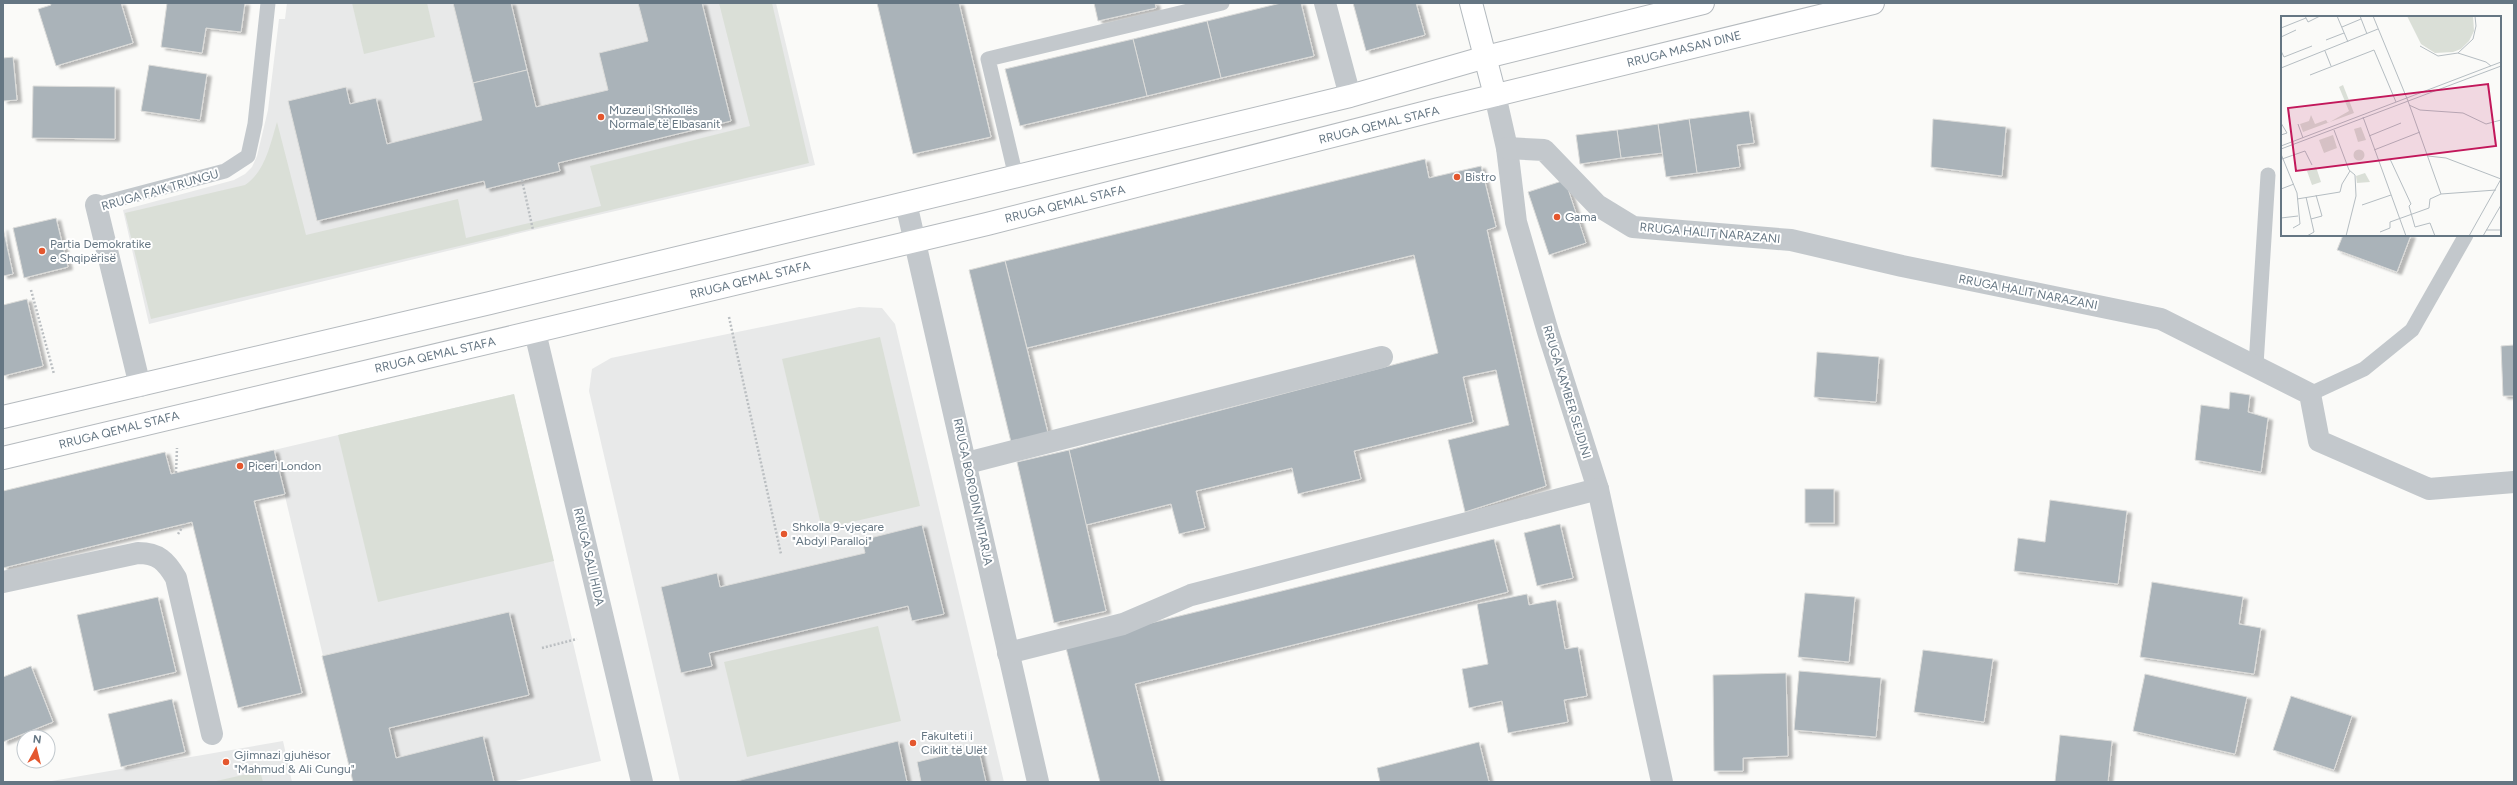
<svg xmlns="http://www.w3.org/2000/svg" width="2517" height="785" font-family="Figtree,sans-serif">
<style>
.built{fill:#e8e9e9}
.green{fill:#dadfd7}
.building{fill:#aab3b9;stroke:#dcdcda;filter:url(#shadow)}
.lines{fill:none;stroke-linecap:round;stroke-linejoin:round}
.secondary-casing{stroke:#b3babf;stroke-width:24}
.primary-casing{stroke:#b5babe;stroke-width:24}
.path{stroke:#bbbfc2;stroke-width:2.5;stroke-dasharray:2 2;stroke-linecap:butt}
.service{stroke:#c3c8cc;stroke-width:15}
.minor{stroke:#c3c8cc;stroke-width:22}
.secondary{stroke:#fff;stroke-width:22}
.primary{stroke:#fff;stroke-width:22}
.poi-dot{fill:#e4572e;stroke:#fff;stroke-width:1.5}
.labels{text-anchor:middle;dominant-baseline:central;stroke-width:4;stroke-linejoin:round;paint-order:stroke}
.street-label{font-size:12px;fill:#657683;stroke:#fff}
.poi-label{font-size:12px;fill:#657683;stroke:#fff;text-anchor:start}
.inset-road{fill:none;stroke:#b5bdc2;stroke-width:1}
.view{fill:#c2185b;fill-opacity:0.15;stroke:#c2185b;stroke-width:2}
.inset-edge{fill:none;stroke:#657683;stroke-width:2}
</style>
<defs>
<filter id="shadow"><feDropShadow dx="4.5" dy="2.5" stdDeviation="1" flood-color="#0004"/></filter>
</defs>
<rect width="100%" height="100%" fill="#fafaf8"/>
<g class="built">
<polygon points="287,3 776,3 815,165 533,230 149,324 123,210 234,180 245,174 252,167 257,156 268,110 279,19 285,19"/>
<polygon points="859,307 882,308 895,324 1004,782 680,782 589,391 592,369 611,358"/>
<polygon points="514,394 601,761 511,782 353,782 274,450"/>
<polygon points="283,741 292,782 46,782"/>
</g>
<g class="green">
<polygon points="352,3 427,3 435,37 364,54"/>
<path d="M719,3H772L809,163L151,319L125,213L245,185C265,172 270,145 277,122L306,235L458,199L466,238L601,206L590,166L750,126Z"/>
<polygon points="880,337 920,506 822,529 782,359"/>
<polygon points="514,394 554,561 378,602 338,435"/>
<polygon points="878,626 901,721 747,757 724,662"/>
<polygon points="260,771 263,782 212,782"/>
</g>
<g class="building">
<polygon points="50,3 121,3 133,43 56,66 38,9 51,5"/>
<polygon points="167,3 245,3 241,32 206,28 202,53 161,47"/>
<polygon points="453,3 511,3 527,70 473,83"/>
<polygon points="638,3 702,3 731,121 558,163 560,171 486,189 484,181 317,221 288,101 346,87 350,104 376,98 387,144 482,120 473,83 527,70 536,107 608,90 599,53 648,41"/>
<polygon points="877,3 959,3 991,137 913,154"/>
<polygon points="1094,3 1155,3 1156,8 1098,21"/>
<polygon points="1281,3 1301,3 1314,56 1221,78 1207,21"/>
<polygon points="1353,3 1416,3 1425,35 1366,51"/>
<polygon points="1207,21 1221,78 1147,96 1133,39"/>
<polygon points="1133,39 1147,96 1020,126 1005,69"/>
<polygon points="13,57 17,100 3,101 3,58"/>
<polygon points="149,65 207,74 200,120 141,111"/>
<polygon points="33,86 115,87 115,139 32,138"/>
<polygon points="1749,111 1754,143 1737,145 1740,167 1697,173 1689,119"/>
<polygon points="1689,119 1697,173 1666,177 1658,124"/>
<polygon points="1933,119 2006,127 2002,176 1931,167"/>
<polygon points="1658,124 1662,153 1621,158 1617,130"/>
<polygon points="1617,130 1621,158 1580,164 1576,135"/>
<polygon points="1425,159 1429,178 1481,166 1496,227 1487,230 1546,486 1465,512 1448,440 1509,425 1496,370 1463,377 1473,422 1354,451 1361,479 1298,494 1292,468 1196,491 1205,528 1179,534 1171,504 1086,525 1069,450 1438,353 1414,255 1027,348 1005,261"/>
<polygon points="1565,180 1586,243 1549,255 1528,192"/>
<polygon points="56,218 68,267 24,278 13,228"/>
<polygon points="3,228 13,274 3,276"/>
<polygon points="2343,235 2411,235 2397,272 2337,250"/>
<polygon points="1005,261 1048,433 1011,442 969,270"/>
<polygon points="27,299 43,366 3,376 3,305"/>
<polygon points="2514,345 2514,396 2503,396 2501,346"/>
<polygon points="1817,352 1879,357 1876,402 1814,397"/>
<polygon points="2230,392 2250,395 2248,412 2268,418 2261,472 2195,460 2201,405 2229,409"/>
<polygon points="274,450 285,494 254,501 302,693 238,708 192,522 3,568 3,491 165,452 171,474"/>
<polygon points="1069,450 1106,611 1054,623 1017,462"/>
<rect x="1805" y="489" width="29" height="34"/>
<polygon points="2050,500 2127,511 2118,584 2014,571 2018,538 2045,542"/>
<polygon points="1560,524 1573,578 1537,586 1524,533"/>
<polygon points="922,525 944,614 912,621 908,606 709,653 712,666 681,673 661,587 717,573 720,587 865,553 862,540"/>
<polygon points="1494,539 1508,592 1135,684 1160,782 1100,782 1065,644"/>
<polygon points="2152,582 2243,597 2239,624 2261,628 2254,674 2140,657"/>
<polygon points="1805,593 1855,597 1849,662 1798,657"/>
<polygon points="1527,594 1529,605 1556,600 1565,649 1578,647 1587,696 1564,700 1568,722 1508,733 1502,701 1469,708 1462,669 1488,664 1477,604"/>
<polygon points="158,597 176,672 94,691 77,615"/>
<polygon points="509,612 529,695 389,728 396,758 483,736 494,782 353,782 322,656"/>
<polygon points="1923,650 1993,659 1984,722 1914,712"/>
<polygon points="31,666 53,722 3,742 3,677"/>
<polygon points="1799,671 1881,678 1876,737 1794,730"/>
<polygon points="1786,673 1788,756 1743,758 1743,771 1714,771 1713,675"/>
<polygon points="2145,674 2247,697 2235,754 2133,731"/>
<polygon points="2291,696 2352,716 2334,770 2273,750"/>
<polygon points="172,699 185,752 121,767 108,714"/>
<polygon points="2060,735 2112,741 2108,782 2055,782"/>
<polygon points="898,741 907,782 733,782"/>
<polygon points="1479,742 1489,782 1380,782 1377,768"/>
<polygon points="978,747 986,782 921,782 917,762"/>
</g>
<g class="lines">
<defs>
<polyline id="secondary" points="1471,3 1495,95"/>
<g id="primary">
<polyline points="3,417 490,303 1350,96 1486,57 1703,3"/>
<polyline points="3,458 987,224 1435,110 1873,3"/>
</g>
</defs>
<use href="#secondary" class="secondary-casing"/>
<use href="#primary" class="primary-casing"/>
<g class="path">
<polyline points="522,180 533,230"/>
<polyline points="31,290 54,374"/>
<polyline points="729,317 781,554"/>
<polyline points="176,473 177,448"/>
<polyline points="178,534 185,523"/>
<polyline points="542,648 577,639"/>
</g>
<g class="service">
<polyline points="1016,177 988,59 1222,3"/>
<polyline points="96,205 225,171 248,156 255,124 268,3"/>
<polyline points="2256,365 2268,175"/>
<polyline points="2310,394 2364,369 2412,330 2466,235"/>
</g>
<g class="minor">
<polyline points="1325,3 1350,96"/>
<polyline points="1495,95 1507,148 1516,222 1548,332 1598,489 1662,782"/>
<polyline points="1507,148 1544,150 1597,205 1633,227 1791,240 1902,266 2161,319 2310,394 2319,441 2429,489 2514,482"/>
<polyline points="906,203 1038,782"/>
<polyline points="96,205 140,386"/>
<polyline points="535,332 642,782"/>
<polyline points="967,463 1382,357"/>
<path d="M3,582L138,553C158,553 166,561 176,578L212,734"/>
<polyline points="1008,653 1123,624 1191,595 1598,489"/>
</g>
<use href="#secondary" class="secondary"/>
<use href="#primary" class="primary"/>
</g>
<g class="poi-dot">
<circle cx="601" cy="117" r="4"/>
<circle cx="1457" cy="177" r="4"/>
<circle cx="1557" cy="217" r="4"/>
<circle cx="42" cy="251" r="4"/>
<circle cx="240" cy="466" r="4"/>
<circle cx="784" cy="534" r="4"/>
<circle cx="913" cy="743" r="4"/>
<circle cx="226" cy="762" r="4"/>
</g>
<g class="labels">
<g class="street-label">
<text transform="translate(1684 49) rotate(-14)">RRUGA MASAN DINE</text>
<text transform="translate(1379 125) rotate(-14)">RRUGA QEMAL STAFA</text>
<text transform="translate(160 190) rotate(-16)">RRUGA FAIK TRUNGU</text>
<text transform="translate(1065 204) rotate(-14)">RRUGA QEMAL STAFA</text>
<text transform="translate(1710 233) rotate(5)">RRUGA HALIT NARAZANI</text>
<text transform="translate(750 280) rotate(-14)">RRUGA QEMAL STAFA</text>
<text transform="translate(2028 292) rotate(11)">RRUGA HALIT NARAZANI</text>
<text transform="translate(435 355) rotate(-13)">RRUGA QEMAL STAFA</text>
<text transform="translate(1567 392) rotate(73)">RRUGA KAMBER SEJDINI</text>
<text transform="translate(119 430) rotate(-14)">RRUGA QEMAL STAFA</text>
<text transform="translate(973 492) rotate(78)">RRUGA BORODIN MITARJA</text>
<text transform="translate(589 557) rotate(77)">RRUGA SALI HIDA</text>
</g>
<g class="poi-label">
<text x="609" y="110">Muzeu i Shkollës<tspan x="609" dy="14">Normale të Elbasanit</tspan></text>
<text x="1465" y="177">Bistro</text>
<text x="1565" y="217">Gama</text>
<text x="50" y="244">Partia Demokratike<tspan x="50" dy="14">e Shqipërisë</tspan></text>
<text x="248" y="466">Piceri London</text>
<text x="792" y="527">Shkolla 9-vjeçare<tspan x="792" dy="14">"Abdyl Paralloi"</tspan></text>
<text x="921" y="736">Fakulteti i<tspan x="921" dy="14">Ciklit të Ulët</tspan></text>
<text x="234" y="755">Gjimnazi gjuhësor<tspan x="234" dy="14">"Mahmud &amp; Ali Cungu"</tspan></text>
</g>
</g>
<g transform="translate(2281 16)">
<rect width="220" height="220" fill="#fafaf8"/>
<path d="M126,0H192L193,15L188,25L180,33L172,36L154,37L140,28ZM62,69L73,97L22,116L19,108L28,105L30,99L34,108L45,104L47,107L68,95L58,71ZM80,111L85,124L77,126L73,113ZM52,119L56,132L43,137L38,124ZM72.5 139a5.5 5.5 0 1 1 11 0a5.5 5.5 0 1 1-11 0ZM35,151L40,166L31,169L26,155ZM84,157L89,166L76,167L75,160Z" fill="#dadfd7"/>
<path class="inset-road" d="M24,0L27,6L39,0M56,0L67,26M79,0L86,18M92,0L127,85M61,11L80,3M0,12L25,2M0,21L15,14M45,24L63,17M139,30L157,40L177,37L192,23L195,10L194,0M0,35L3,41L31,30M44,35L50,50M177,37L205,46L210,50M0,52L97,13M29,59L93,34L115,86M127,85L160,178L215,174M128,89L139,94L182,97L205,108L220,104M82,101L125,220M0,107L6,117L0,119M17,108L22,122M53,114L68,154L74,159L75,180L65,220M88,120L120,107M0,130L220,46M0,133L220,50M93,134L139,116M0,138L16,177L19,208L12,212M147,140L165,142L220,163M1,143L24,135L31,149M109,143L130,188L128,190L134,211L149,207L154,220M0,173L13,168M25,181L33,216L26,220M16,183L59,176L61,168L69,155M81,189L110,179M0,202L17,200M30,203L41,200L35,179M205,214H220M99,216L109,212V206L148,192L149,183L160,178M188,220L220,163M202,220L220,189"/>
<path class="view" d="M207,68L215,130L15,155L7,92Z"/>
<rect width="220" height="220" class="inset-edge"/>
</g>
<rect width="2517" height="785" fill="none" stroke="#657683" stroke-width="8"/>
<g transform="translate(36 749) rotate(7)"><circle r="19" fill="#ffffff" stroke="#c1c8cd"/>
<path d="M0-3L7 15L0 10L-7 15Z" fill="#e4572e"/>
<text y="-6" font-size="11" font-weight="bold" text-anchor="middle" fill="#657683">N</text>
</g>
</svg>
